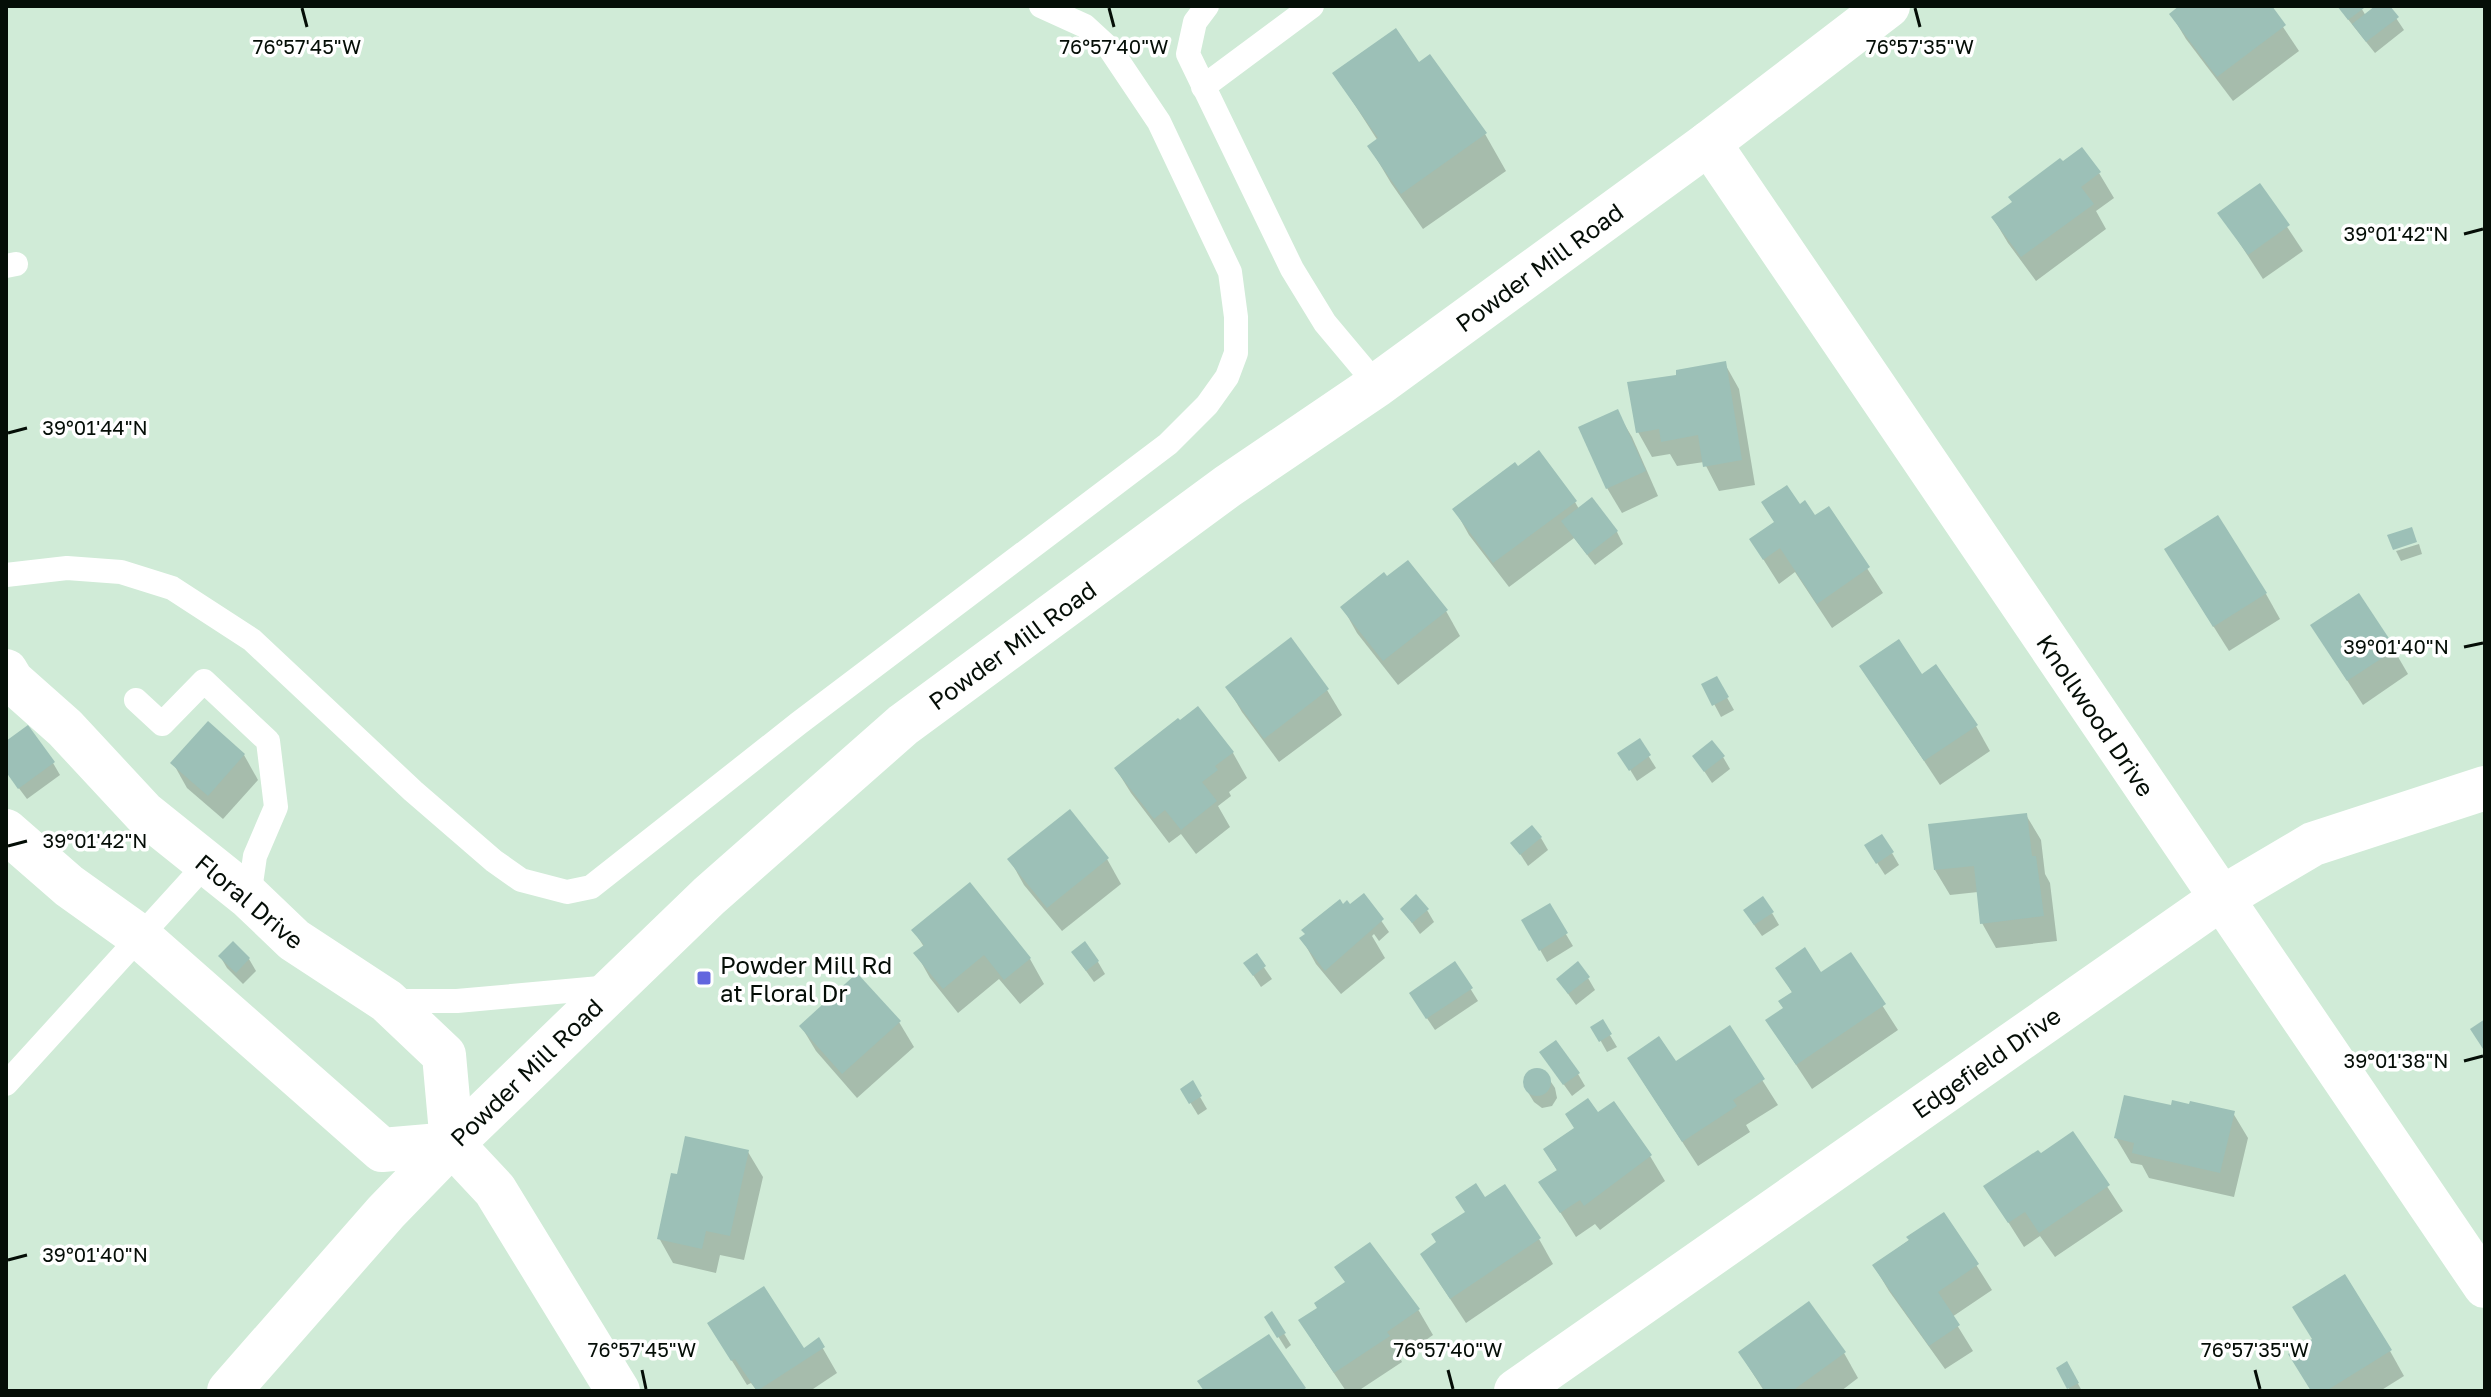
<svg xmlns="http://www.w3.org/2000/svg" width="2491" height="1397" font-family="'Golos Text',sans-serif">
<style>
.shadow{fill:#0003}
.building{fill:#9cc0b7}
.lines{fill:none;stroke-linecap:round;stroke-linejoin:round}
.service{stroke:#fff;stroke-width:24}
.minor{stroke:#fff;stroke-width:44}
.secondary{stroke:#fff;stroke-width:44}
.ticks{fill:none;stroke:#050e07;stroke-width:3}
.poi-dot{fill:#6266de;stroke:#fff;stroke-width:3}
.labels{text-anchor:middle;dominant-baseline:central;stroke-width:7;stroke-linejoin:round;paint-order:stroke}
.street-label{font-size:24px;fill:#050e07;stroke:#fff}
.poi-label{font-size:24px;fill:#050e07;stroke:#fff;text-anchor:start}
.ticks-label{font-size:20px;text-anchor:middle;fill:#050e07;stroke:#fff;stroke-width:7;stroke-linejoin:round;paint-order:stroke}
</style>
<rect width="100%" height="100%" fill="#d0ebd7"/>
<g class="shadow">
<polygon points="2182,6 2269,6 2299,51 2233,101 2186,39 2171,14"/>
<polygon points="2340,6 2360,6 2366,16 2378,6 2388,6 2404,30 2375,53 2347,18"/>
<polygon points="1418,65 1485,134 1506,171 1423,229 1391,183 1369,146 1378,141 1335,74"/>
<polygon points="2099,173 2114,198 2096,211 2106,229 2036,281 2008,243 1993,218"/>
<polygon points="2260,186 2303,251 2263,279 2220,213"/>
<polygon points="1725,364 1739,389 1755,485 1719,491 1704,462 1677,466 1670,454 1652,457 1638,432 1679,376"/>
<polygon points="1617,412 1632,437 1658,496 1622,513 1607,488"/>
<polygon points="1575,502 1579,509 1617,532 1623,544 1595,565 1574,538 1509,587 1469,535 1455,510"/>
<polygon points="1799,507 1814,518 1828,508 1883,593 1832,628 1795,572 1779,584 1751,540"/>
<polygon points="2419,544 2422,554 2401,561 2396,551"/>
<polygon points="2181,575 2266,594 2280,619 2229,651"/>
<polygon points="1343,608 1446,611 1460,636 1398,685 1357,633"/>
<polygon points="2312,626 2394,650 2408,674 2363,705"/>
<polygon points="1862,667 1921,676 1976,726 1990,751 1940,785"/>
<polygon points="1716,678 1734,710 1721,717 1704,685"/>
<polygon points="1227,687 1327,690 1342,715 1279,762 1242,712"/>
<polygon points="1198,709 1233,753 1247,778 1229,792 1231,796 1218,806 1230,827 1196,854 1181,834 1169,843 1131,793 1116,769"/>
<polygon points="1639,741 1656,768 1637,781 1620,753"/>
<polygon points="6,743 53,763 60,775 27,799 6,771"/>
<polygon points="244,755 258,780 223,819 187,788 173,763"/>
<polygon points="1695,757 1723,757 1730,769 1712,783"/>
<polygon points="2026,815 2041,840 2045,874 2050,883 2057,941 1996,948 1982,923 1978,892 1950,895 1935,870"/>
<polygon points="1541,838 1548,850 1528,866 1513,843"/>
<polygon points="1892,853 1899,865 1885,875 1874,858"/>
<polygon points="1107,859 1121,884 1062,931 1024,885 1010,860"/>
<polygon points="1364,896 1389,932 1379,941 1374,934 1372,936 1385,958 1341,994 1316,964 1302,939 1356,915"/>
<polygon points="1549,906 1573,946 1547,962 1524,921"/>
<polygon points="1402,909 1427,910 1434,922 1420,934"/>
<polygon points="1772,913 1779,925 1762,936 1752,922"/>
<polygon points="914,931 1030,959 1044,984 1020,1004 999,979 958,1013 930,978 916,953 924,947"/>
<polygon points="1073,953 1098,962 1105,974 1094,982"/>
<polygon points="1850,955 1898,1030 1812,1089 1767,1021 1785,1009 1793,994 1778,968 1821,975"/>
<polygon points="220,956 249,959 256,971 243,984 227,968"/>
<polygon points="1256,956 1272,979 1261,987 1253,975"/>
<polygon points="1455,964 1478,1001 1435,1030 1418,1005"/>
<polygon points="1588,978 1595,990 1576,1005 1566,991"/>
<polygon points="899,1022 914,1047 857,1098 816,1051 801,1026"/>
<polygon points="1602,1022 1617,1047 1607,1052 1593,1027"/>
<polygon points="1729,1028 1778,1105 1746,1125 1750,1132 1698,1166 1644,1083"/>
<polygon points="1549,1064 1578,1074 1585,1086 1572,1096"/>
<polygon points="1539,1070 1547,1076 1555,1088 1557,1098 1552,1106 1542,1108 1534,1102 1526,1089 1524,1080 1530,1071"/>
<polygon points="1192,1083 1207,1109 1198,1115 1182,1089"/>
<polygon points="2172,1108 2233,1113 2248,1138 2234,1197 2149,1178 2142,1165 2131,1163 2116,1138"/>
<polygon points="1598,1115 1650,1156 1665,1181 1600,1230 1595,1224 1576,1237 1541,1182 1558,1172 1545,1150"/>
<polygon points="2073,1134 2123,1211 2055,1257 2040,1236 2024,1247 1986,1187"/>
<polygon points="748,1152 763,1177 744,1260 720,1255 716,1273 673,1263 659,1238"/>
<polygon points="1485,1200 1539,1239 1553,1264 1466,1323 1437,1279"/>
<polygon points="1944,1214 1992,1290 1952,1317 1973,1351 1945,1369 1889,1291 1874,1266"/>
<polygon points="1369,1244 1419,1311 1433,1335 1400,1358 1402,1362 1358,1391 1346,1391 1315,1345"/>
<polygon points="1808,1304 1844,1353 1858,1378 1841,1391 1764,1391 1740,1353"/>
<polygon points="1272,1314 1291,1345 1286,1349 1266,1317"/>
<polygon points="818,1340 837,1373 810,1391 757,1391 751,1383 747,1385 724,1348 803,1351"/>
<polygon points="2314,1341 2390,1351 2404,1376 2380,1391 2312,1391"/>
<polygon points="2067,1364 2082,1391 2070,1391 2058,1368"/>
</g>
<g class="building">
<polygon points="2179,6 2272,6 2286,25 2217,77 2169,14"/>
<polygon points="2337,6 2362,6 2364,8 2348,20"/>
<polygon points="2375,6 2390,6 2399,17 2366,42 2352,24"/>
<polygon points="1396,28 1419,62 1430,54 1487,133 1401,194 1367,146 1378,138 1332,73"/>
<polygon points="2082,147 2101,172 2081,187 2094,204 2021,257 1991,217 2012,202 2008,197 2060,158 2063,161"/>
<polygon points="2260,183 2290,225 2248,255 2217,213"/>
<polygon points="1726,361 1742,460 1703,467 1698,435 1661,442 1659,429 1636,433 1627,382 1676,375 1676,370"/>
<polygon points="1618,409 1646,471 1606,489 1578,427"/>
<polygon points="1539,450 1577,501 1493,563 1452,509 1515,462 1518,466"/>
<polygon points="1787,485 1800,504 1805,500 1815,515 1829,506 1870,567 1817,604 1780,548 1763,560 1749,539 1774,522 1761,502"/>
<polygon points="1592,497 1618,531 1587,555 1561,521"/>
<polygon points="2218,515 2267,593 2213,627 2164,549"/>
<polygon points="2412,527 2417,542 2393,550 2387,535"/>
<polygon points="1408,560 1448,610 1383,661 1340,607 1384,572 1387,576"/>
<polygon points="2359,593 2396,649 2347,681 2310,625"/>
<polygon points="1291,637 1329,689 1264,739 1225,687"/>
<polygon points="1899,639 1922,674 1936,664 1978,725 1924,761 1859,666"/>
<polygon points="1717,676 1729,697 1712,706 1701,684"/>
<polygon points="1198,706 1234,752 1215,766 1218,770 1202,782 1217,801 1181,830 1165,810 1154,819 1114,768 1178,718 1180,720"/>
<polygon points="208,721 245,754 208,796 170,763"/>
<polygon points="28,725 55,762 18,789 6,772 6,741"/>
<polygon points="1640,738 1651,755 1629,771 1617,753"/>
<polygon points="1712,740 1725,756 1704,772 1692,756"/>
<polygon points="1070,809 1109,858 1047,908 1007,859"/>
<polygon points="2027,813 2032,856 2036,856 2044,916 1980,924 1974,866 1934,870 1928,824"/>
<polygon points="1532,825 1542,837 1520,855 1510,843"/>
<polygon points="1882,834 1894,852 1876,864 1864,845"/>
<polygon points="970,882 1031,958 1004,980 984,955 943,989 913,953 924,945 911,930"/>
<polygon points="1364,893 1384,919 1325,971 1299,938 1305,934 1301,930 1340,899 1343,904 1347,900 1350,904"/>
<polygon points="1416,894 1429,909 1412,923 1400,909"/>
<polygon points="1763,896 1774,912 1754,925 1743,910"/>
<polygon points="1550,903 1568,933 1539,951 1521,920"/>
<polygon points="233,941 250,958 236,973 218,956"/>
<polygon points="1085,941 1099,961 1086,971 1071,952"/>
<polygon points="1805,947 1821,972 1851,952 1886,1004 1796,1065 1765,1020 1783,1008 1778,1001 1792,992 1775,968"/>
<polygon points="1257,953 1266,966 1253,976 1243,963"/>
<polygon points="1455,961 1473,988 1426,1019 1409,993"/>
<polygon points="1578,961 1590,977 1568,994 1556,979"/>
<polygon points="857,973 901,1021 842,1074 799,1026"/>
<polygon points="1603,1019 1612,1034 1599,1042 1590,1027"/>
<polygon points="2485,1019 2485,1052 2470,1029"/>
<polygon points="1730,1025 1765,1079 1733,1100 1737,1106 1682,1142 1627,1058 1659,1036 1676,1061"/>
<polygon points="1556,1040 1580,1073 1563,1085 1539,1052"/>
<circle cx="1537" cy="1082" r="14"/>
<polygon points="1193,1080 1202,1096 1189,1104 1180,1089"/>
<polygon points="2124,1095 2171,1105 2172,1100 2189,1104 2190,1101 2235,1111 2220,1173 2132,1153 2134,1143 2114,1138"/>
<polygon points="1588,1098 1598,1112 1614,1101 1652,1155 1584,1206 1580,1200 1560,1213 1538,1182 1557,1170 1543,1149 1574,1128 1565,1114"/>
<polygon points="2073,1131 2110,1185 2039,1233 2025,1212 2008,1223 1983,1186 2038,1150 2041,1153"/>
<polygon points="685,1136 749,1150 730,1236 706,1231 702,1249 657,1239 671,1173 677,1174"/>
<polygon points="1476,1183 1485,1197 1505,1184 1541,1238 1450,1299 1420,1254 1436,1242 1431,1234 1465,1212 1455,1197"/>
<polygon points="1944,1212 1979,1264 1938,1292 1960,1325 1929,1346 1872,1265 1909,1240 1906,1237"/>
<polygon points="1370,1242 1420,1309 1387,1332 1390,1336 1334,1373 1298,1320 1317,1308 1314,1303 1345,1282 1334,1267"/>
<polygon points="2345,1274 2392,1350 2326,1391 2311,1391 2288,1354 2312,1339 2292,1307"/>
<polygon points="764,1286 804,1348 819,1337 825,1347 757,1391 735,1359 731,1361 707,1323"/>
<polygon points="1809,1301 1846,1352 1792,1391 1765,1391 1738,1352"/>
<polygon points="1272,1311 1286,1333 1277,1338 1264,1317"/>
<polygon points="1269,1334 1306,1388 1301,1391 1204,1391 1197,1381"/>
<polygon points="2067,1361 2079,1383 2067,1389 2056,1368"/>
</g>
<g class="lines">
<g class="service">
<polyline points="1207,6 1195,22 1188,54 1292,269 1325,323 1377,385"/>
<polyline points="1203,87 1312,6"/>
<polyline points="6,266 16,264"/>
<polyline points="6,575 67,568 121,572 172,588 252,640 413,791 494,861 521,880 567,892 591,887 799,723 1168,444 1207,405 1227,377 1236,353 1236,317 1230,272 1159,122 1110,49 1085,26 1041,6"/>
<polyline points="136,700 162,724 204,681 268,741 276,807 255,856 249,897"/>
<polyline points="389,1001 457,1001 611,987"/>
<polyline points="6,1084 206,864"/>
</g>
<g class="minor">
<polyline points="1709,143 2485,1286"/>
<polyline points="6,671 12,681 65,728 144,813 249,897 294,940 387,1001 444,1055 452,1144 495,1190 618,1391"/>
<polyline points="6,831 69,886 139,936 382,1150 452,1144"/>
<polyline points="1516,1391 2220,899 2313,844 2485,788"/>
</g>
<polyline class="secondary" points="229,1391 386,1212 452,1144 709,896 903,725 1228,486 1377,385 1709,143 1888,6"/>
</g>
<path class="ticks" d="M302,8L307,27M1109,8L1114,27M1915,8L1920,27M2464,234L2483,229M8,433L27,428M2464,647L2483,643M8,846L27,841M2464,1061L2483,1056M8,1260L27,1255M642,1370L646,1389M1448,1370L1453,1389M2255,1370L2260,1389"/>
<rect class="poi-dot" x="696" y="970" width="16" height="16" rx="4"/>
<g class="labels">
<g class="street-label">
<text transform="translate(1539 267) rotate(-36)">Powder Mill Road</text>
<text transform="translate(1012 645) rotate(-36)">Powder Mill Road</text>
<text transform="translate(2096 715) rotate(56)">Knollwood Drive</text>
<text transform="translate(250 901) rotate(40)">Floral Drive</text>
<text transform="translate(1986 1062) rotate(-35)">Edgefield Drive</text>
<text transform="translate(526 1072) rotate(-44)">Powder Mill Road</text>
</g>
<g class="poi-label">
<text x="720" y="964">Powder Mill Rd<tspan x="720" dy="28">at Floral Dr</tspan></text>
</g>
</g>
<g class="ticks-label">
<text x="307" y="54">76°57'45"W</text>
<text x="1114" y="54">76°57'40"W</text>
<text x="1920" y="54">76°57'35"W</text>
<text x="2396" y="241">39°01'42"N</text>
<text x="95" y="435">39°01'44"N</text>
<text x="2396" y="654">39°01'40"N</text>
<text x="95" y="848">39°01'42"N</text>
<text x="2396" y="1068">39°01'38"N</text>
<text x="95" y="1262">39°01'40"N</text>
<text x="642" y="1357">76°57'45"W</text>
<text x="1448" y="1357">76°57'40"W</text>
<text x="2255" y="1357">76°57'35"W</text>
</g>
<rect width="2491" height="1397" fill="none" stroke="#050e07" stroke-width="16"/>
</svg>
